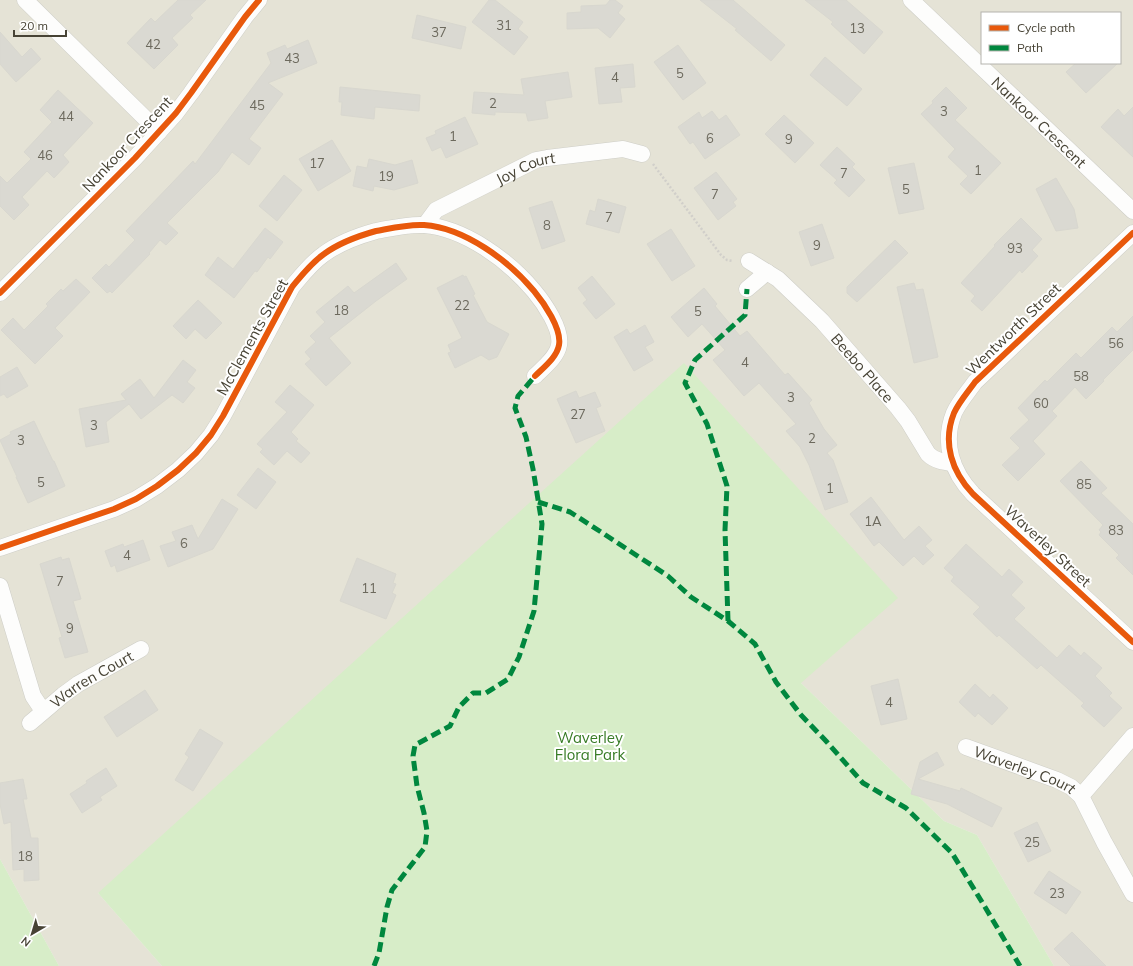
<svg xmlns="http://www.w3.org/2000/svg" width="1133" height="966" font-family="Mulish,sans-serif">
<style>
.residential{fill:#e5e3d6;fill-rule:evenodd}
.green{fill:#d7edc8}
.building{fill:#dad9d2;stroke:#d8d7cf}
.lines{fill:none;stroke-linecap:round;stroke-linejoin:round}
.street-casing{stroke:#cecec7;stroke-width:17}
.path{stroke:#d1cfca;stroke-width:2.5;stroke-dasharray:2 2;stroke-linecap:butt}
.street{stroke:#fdfdfc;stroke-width:16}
.quiet{stroke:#00873e;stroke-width:5;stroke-dasharray:10 5;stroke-linecap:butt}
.cycleway-casing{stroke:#fff;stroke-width:8}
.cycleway{stroke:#e8590c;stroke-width:6}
.labels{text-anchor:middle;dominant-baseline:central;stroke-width:4;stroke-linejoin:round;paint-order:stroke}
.number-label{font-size:13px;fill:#6c695d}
.street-label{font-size:15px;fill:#474335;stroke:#fff}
.park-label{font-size:15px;fill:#377b25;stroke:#fff}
</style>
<rect width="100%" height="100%" fill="#f0f0ea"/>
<path class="residential" d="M0,0H1133V966H1054L977,835L944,821L801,683L98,893L162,966H59L0,859ZM982,13H1120V63H982Z"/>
<g class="green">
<polygon points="684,363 898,598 801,683 944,821 977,835 1054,966 162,966 98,893"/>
<polygon points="0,859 59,966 0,966"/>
</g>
<g class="building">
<polygon points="178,0 206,0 190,15 193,18 172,38 178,45 154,69 127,43 151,18 155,22"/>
<polygon points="489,0 495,0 523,22 518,29 528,37 514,55 472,22"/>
<polygon points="610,0 615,0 623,6 618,13 625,19 610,38 598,28 567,29 567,13 581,12 581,6 606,5"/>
<polygon points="700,0 733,0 785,45 771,61 735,30 737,29"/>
<polygon points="805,0 846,0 883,32 864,54 831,24 833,22"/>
<polygon points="417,15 466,27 461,49 412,38"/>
<polygon points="0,32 22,57 31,48 41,59 16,82 0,64"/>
<polygon points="308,40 317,63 268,83 283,94 249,139 261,148 249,165 232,152 218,172 167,223 178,233 166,245 160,240 149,253 150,254 112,293 110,291 107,293 92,278 106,264 109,267 135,240 126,231 193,161 195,164 271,63 267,53 285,45 287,49"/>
<polygon points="678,45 706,83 683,100 654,62"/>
<polygon points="825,57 862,89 847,106 810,75"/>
<polygon points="1076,63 1118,63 1086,93 1066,72"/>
<polygon points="633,64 635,87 620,88 622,102 599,104 595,68"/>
<polygon points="568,72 572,97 545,101 548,118 528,121 526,113 495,112 495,115 472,113 474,92 524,95 521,79"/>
<polygon points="340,87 420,95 419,111 375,107 374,119 341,115 342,102 339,102"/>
<polygon points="946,87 967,108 955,120 1001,163 971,194 960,184 968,176 948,157 955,149 921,114 933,103 932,101"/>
<polygon points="58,90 93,123 63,155 69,162 54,178 47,171 22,197 29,205 14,220 0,206 0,176 7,183 31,159 24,152 52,122 40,110"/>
<polygon points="1133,107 1133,157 1101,127 1118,109 1124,116"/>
<polygon points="712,111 719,120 726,115 740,135 705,159 693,142 690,144 678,127 699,112 702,118"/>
<polygon points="784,115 814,143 795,163 765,134"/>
<polygon points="465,117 478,144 446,158 441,147 432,151 426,138 436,134 435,131"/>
<polygon points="332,140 351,171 318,191 299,159"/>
<polygon points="837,147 855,164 852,167 865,180 849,197 834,183 837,180 820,165"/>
<polygon points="369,159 395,165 412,160 418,183 394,190 374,186 373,191 353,186 357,166 367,168"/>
<polygon points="914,163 924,209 899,214 888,168"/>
<polygon points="716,172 737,199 733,202 736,206 718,220 694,188"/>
<polygon points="284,175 302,190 277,221 259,206"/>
<polygon points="1056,178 1074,209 1078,228 1056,231 1036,189"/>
<polygon points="598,199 626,207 619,233 586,224 590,210 595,212"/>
<polygon points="552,201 565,241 542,249 529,208"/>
<polygon points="1021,218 1042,239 1032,250 1038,256 1022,273 1020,270 982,311 971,301 975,296 961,283 995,246 994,245"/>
<polygon points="822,224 834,258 811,266 799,232"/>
<polygon points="265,228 283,242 270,259 268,257 257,272 255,271 234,298 205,275 218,257 233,269"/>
<polygon points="671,229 695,266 672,281 647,244"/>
<polygon points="895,240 908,253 857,302 847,293 847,287"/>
<polygon points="396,263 407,279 376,301 329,338 351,363 326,386 305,364 311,359 305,352 316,342 310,336 325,322 316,312 348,286 354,293"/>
<polygon points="463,275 464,277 466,276 475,294 473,295 487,322 509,334 497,357 489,360 481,355 455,368 448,353 451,352 448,345 462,338 437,288"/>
<polygon points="592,276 615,304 596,319 583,303 587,300 578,288"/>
<polygon points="76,279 90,292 55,328 63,336 35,364 1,330 13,318 24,330 48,306 46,304 61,289 63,291"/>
<polygon points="914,283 916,290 923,289 938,357 914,363 897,287"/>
<polygon points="704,288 717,304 715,306 740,336 747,331 785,375 788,373 812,400 809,403 824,429 837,445 827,453 833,460 848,502 825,510 809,465 800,447 786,431 796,424 759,383 744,396 713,360 725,350 702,324 688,337 671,317"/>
<polygon points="198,300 222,323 206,339 195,329 186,339 173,326"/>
<polygon points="1133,316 1133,350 1103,380 1104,381 1086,399 1075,387 1052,411 1057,416 1033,441 1045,454 1018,481 1002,465 1020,448 1010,438 1029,420 1018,408 1045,380 1047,382 1076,353 1081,358 1112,327 1117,332"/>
<polygon points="645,325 654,342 645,347 653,360 634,371 614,337 627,329 630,334"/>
<polygon points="183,360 196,370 187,382 195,388 183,403 172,395 141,419 129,404 106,422 109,442 86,447 79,409 126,400 121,394 140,379 154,398"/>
<polygon points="17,367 28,386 7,398 4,394 0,396 0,377"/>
<polygon points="290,385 314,405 291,432 298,439 296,441 310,453 301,463 287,451 274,465 260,452 263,449 257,444 287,412 275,402"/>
<polygon points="576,391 579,398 595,392 601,406 596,408 605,431 576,443 557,399"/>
<polygon points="34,421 53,461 54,461 65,486 28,503 16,477 17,477 0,440 11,434 10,432"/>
<polygon points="1081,461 1107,488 1101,493 1133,524 1133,575 1116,558 1119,555 1099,535 1101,532 1099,530 1103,525 1060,481"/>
<polygon points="258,468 276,482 256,509 237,495"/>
<polygon points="871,497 904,540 919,526 932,540 925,546 934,555 923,565 914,556 903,566 879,542 874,546 850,514"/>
<polygon points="222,499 238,509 213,549 168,567 160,546 176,541 172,532 192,525 198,539"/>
<polygon points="143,540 150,560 117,572 115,565 111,567 105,551 123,544 124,547"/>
<polygon points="966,544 1002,577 1009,569 1023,582 1011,595 1025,608 1014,619 1057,658 1069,645 1081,656 1084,652 1102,668 1095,676 1112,693 1109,696 1122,708 1104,727 1081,706 1084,703 1041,665 1037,669 999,635 997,637 973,614 980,607 951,581 954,577 944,568"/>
<polygon points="61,557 62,560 69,558 81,599 73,601 88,652 65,658 59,638 62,637 40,564"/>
<polygon points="357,558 396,574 393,583 396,584 392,593 396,595 386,619 340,601"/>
<polygon points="898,679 907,719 881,725 871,686"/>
<polygon points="975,684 990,698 993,694 1008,708 992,725 978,713 975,717 959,702"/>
<polygon points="145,690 158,710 117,737 104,717"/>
<polygon points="200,729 223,743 193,791 175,780 189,757 185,754"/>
<polygon points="937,752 944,765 918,779 960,791 961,788 1002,808 992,827 947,804 911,794 920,762"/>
<polygon points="106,768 117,786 100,797 102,800 82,813 70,794 87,783 86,781"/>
<polygon points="23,779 27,799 23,799 31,838 38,838 39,880 24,881 24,869 13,870 11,822 4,824 0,804 0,783"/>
<polygon points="1037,822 1051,851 1028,862 1014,833"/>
<polygon points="1049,871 1081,892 1066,914 1034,893"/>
<polygon points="1072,932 1106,966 1071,966 1054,949"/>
</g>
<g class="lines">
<defs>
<g id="street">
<polyline points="25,0 159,132"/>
<path id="s1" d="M911,0L1133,211"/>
<path id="s2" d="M425,225L436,210L536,160L547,158L623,149L642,154"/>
<path d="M1133,233L975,382C968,392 959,402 954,413C942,443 952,472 973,494L1133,642"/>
<path id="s3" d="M749,261L778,279L822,321L898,408L908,421L928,454C935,461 944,462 953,463"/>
<polyline points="747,289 767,272"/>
<polyline points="0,293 135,158 176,113 191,93 245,17 259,0"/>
<path d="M0,548L114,509L136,499L157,486L178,470L196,453L211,435L223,416L292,287C302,275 311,263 324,254C339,243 358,236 376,231C392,228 408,224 424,225C465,228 509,261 534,291C544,303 562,329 559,345C557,357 544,367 535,376"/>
<polyline points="0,586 33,696 43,711"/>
<path id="s4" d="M30,723L63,695L78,684L141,649"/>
<polyline points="1133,736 1081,796 1104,842 1133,894"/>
<path id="s5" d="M966,747L1057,780L1071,787L1081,796"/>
</g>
</defs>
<use href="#street" class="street-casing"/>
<polyline class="path" points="653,164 721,255 727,260 733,261"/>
<use href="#street" class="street"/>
<g class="quiet">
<polyline points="538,502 570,512 601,532 668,576 691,597 728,621 755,644 776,682 801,715 826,741 863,783 906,808 952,853 985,907 1020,966"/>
<polyline points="728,621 725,530 727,486 707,424 685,383 695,360 745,315 747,289"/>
<polyline points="374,966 379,953 387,907 392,890 425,847 427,831 424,813 417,786 413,756 415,745 450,726 459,707 473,693 486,693 508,679 519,657 534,611 542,524 533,469 526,437 515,408 518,396 535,376"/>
</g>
<defs>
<g id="cycleway">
<path d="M1133,233L975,382C968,392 959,402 954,413C942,443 952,472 973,494L1133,642"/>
<polyline points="0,293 135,158 176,113 191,93 245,17 259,0"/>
<path d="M0,548L114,509L136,499L157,486L178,470L196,453L211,435L223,416L292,287C302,275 311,263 324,254C339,243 358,236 376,231C392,228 408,224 424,225C465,228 509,261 534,291C544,303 562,329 559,345C557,357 544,367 535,376"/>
</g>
</defs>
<use href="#cycleway" class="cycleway-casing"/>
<use href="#cycleway" class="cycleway"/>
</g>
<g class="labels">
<g class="number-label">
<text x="504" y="25">31</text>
<text x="857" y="28">13</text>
<text x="439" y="32">37</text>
<text x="153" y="44">42</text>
<text x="292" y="58">43</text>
<text x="680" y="73">5</text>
<text x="615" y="77">4</text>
<text x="493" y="103">2</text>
<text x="257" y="105">45</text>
<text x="944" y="111">3</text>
<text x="66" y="116">44</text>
<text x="453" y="136">1</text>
<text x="710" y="138">6</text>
<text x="789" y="139">9</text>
<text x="45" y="155">46</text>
<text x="317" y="163">17</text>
<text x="978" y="170">1</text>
<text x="844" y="173">7</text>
<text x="386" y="176">19</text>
<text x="906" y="189">5</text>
<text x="715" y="194">7</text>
<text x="609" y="217">7</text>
<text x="547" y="225">8</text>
<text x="817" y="245">9</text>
<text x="1015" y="248">93</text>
<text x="462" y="305">22</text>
<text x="341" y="310">18</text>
<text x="698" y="311">5</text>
<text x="1116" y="343">56</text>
<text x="745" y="362">4</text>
<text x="1081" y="376">58</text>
<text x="791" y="397">3</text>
<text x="1041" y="403">60</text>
<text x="578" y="414">27</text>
<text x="94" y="425">3</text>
<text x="812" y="438">2</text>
<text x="21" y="440">3</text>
<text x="41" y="482">5</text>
<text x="1084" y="484">85</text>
<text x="830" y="488">1</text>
<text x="873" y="521">1A</text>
<text x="1116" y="530">83</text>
<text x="184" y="543">6</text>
<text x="127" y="555">4</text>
<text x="60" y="581">7</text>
<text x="369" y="588">11</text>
<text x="70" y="628">9</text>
<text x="889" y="702">4</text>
<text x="1032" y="842">25</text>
<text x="25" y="856">18</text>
<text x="1057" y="893">23</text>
</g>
<g class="street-label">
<text stroke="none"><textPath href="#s1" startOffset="177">Nankoor Crescent</textPath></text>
<text transform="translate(127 144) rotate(-47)">Nankoor Crescent</text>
<text stroke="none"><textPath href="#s2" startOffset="118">Joy Court</textPath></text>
<text transform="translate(1013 329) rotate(-44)">Wentworth Street</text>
<text transform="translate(252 337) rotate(-61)">McClements Street</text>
<text stroke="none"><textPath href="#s3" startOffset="157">Beebo Place</textPath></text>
<text transform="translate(1048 546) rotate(43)">Waverley Street</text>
<text stroke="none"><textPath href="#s4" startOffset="76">Warren Court</textPath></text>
<text stroke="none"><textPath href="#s5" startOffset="63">Waverley Court</textPath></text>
</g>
<g class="park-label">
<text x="590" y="737">Waverley<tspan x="590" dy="17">Flora Park</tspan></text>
</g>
</g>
<rect x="981" y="12" width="140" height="52" fill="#ffffff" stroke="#b5b4ae"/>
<rect x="989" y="25" width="20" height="6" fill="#e8590c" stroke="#b5b4ae"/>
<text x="1017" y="32" font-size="12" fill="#474335">Cycle path</text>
<rect x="989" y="45" width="20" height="6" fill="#00873e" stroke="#b5b4ae"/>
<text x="1017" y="52" font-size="12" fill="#474335">Path</text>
<g transform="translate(32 934) rotate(218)" stroke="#ffffff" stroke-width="3" paint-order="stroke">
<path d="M0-3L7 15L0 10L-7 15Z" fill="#474335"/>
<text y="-6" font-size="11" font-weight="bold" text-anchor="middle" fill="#474335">N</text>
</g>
<path d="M14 30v6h52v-6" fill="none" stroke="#474335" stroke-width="2"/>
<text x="20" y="30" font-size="12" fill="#474335" stroke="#ffffff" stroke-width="3" paint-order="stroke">20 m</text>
</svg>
